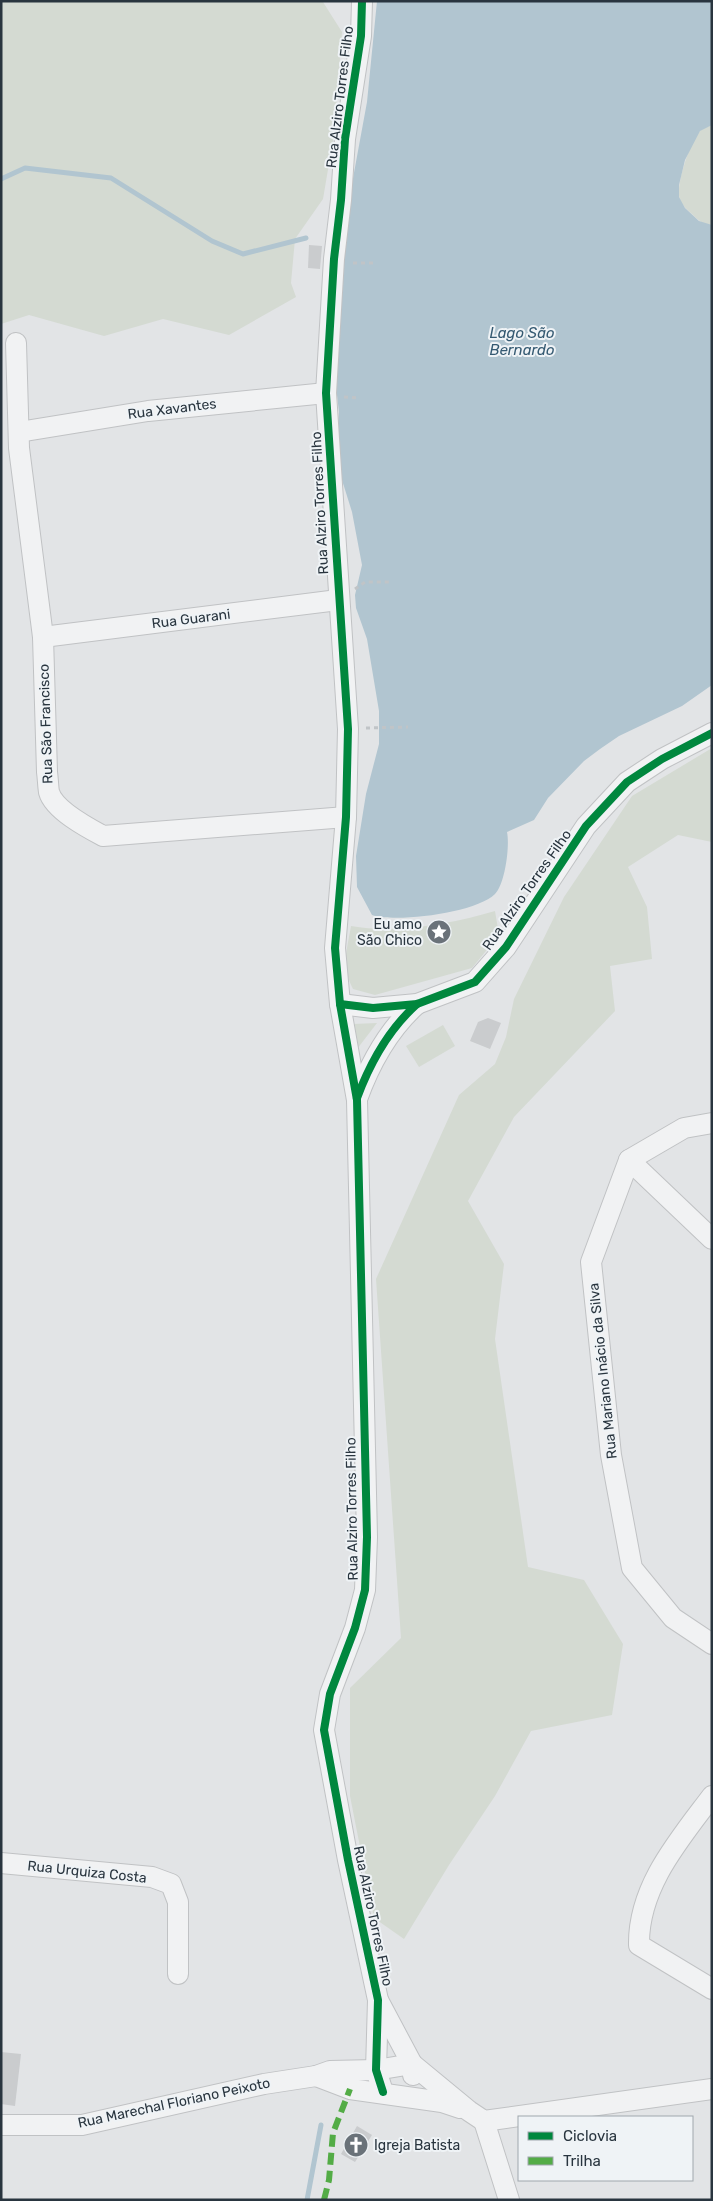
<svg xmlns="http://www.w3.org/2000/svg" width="713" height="2201" font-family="Rubik,sans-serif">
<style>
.green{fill:#d4dad2}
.water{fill:#b1c5d0}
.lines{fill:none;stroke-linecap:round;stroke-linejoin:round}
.stream{stroke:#b1c5d0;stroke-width:5}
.building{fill:#caccce}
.minor-casing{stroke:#c0c2c4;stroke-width:22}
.path{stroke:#c0c4c7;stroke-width:3;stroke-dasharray:4 4;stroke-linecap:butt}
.minor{stroke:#f1f2f3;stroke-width:20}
.quiet{stroke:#53ac46;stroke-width:6;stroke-dasharray:12 6;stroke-linecap:butt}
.cycleway-casing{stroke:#eff3f6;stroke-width:11}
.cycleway{stroke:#00873e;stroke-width:8}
.labels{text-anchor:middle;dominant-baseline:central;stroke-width:4;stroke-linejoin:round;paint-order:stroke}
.street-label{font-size:14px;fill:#29353f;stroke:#eff3f6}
.poi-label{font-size:14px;fill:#29353f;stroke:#eff3f6;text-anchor:end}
.water-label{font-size:15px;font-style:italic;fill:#355a72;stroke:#eff3f6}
</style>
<rect width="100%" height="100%" fill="#e2e4e6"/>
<g class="green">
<polygon points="1,1 323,2 342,32 334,134 323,199 295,239 291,283 296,297 229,335 163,319 104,336 29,315 1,324"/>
<path d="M712,125V225C703,225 698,220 692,214C686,209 680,203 679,196C677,182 691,138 701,130C704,128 709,126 712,125Z"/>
<polygon points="712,748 712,842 678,835 628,867 647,907 652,959 610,966 615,1011 514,1117 468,1201 504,1264 495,1339 528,1567 584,1580 623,1644 612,1715 531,1731 495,1796 449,1865 404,1939 374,1918 350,1796 350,1688 401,1638 376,1279 459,1095 495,1064 506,1037 514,999 564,897 632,796"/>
<path d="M495,911L499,935L472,968L375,995L353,989C341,965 347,950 351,926C396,934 451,924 495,911Z"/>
<polygon points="377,1023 354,1053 353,1024"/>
<polygon points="443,1025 455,1046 419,1067 406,1046"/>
</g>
<path class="water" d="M377,1H712V125L700,131L685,160L679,185V197L685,208L699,221L712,225V685L682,706L619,736L600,749L584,761L548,798L534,820L507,832C510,846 505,884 495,894C476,913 396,923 372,915L357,887L356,856L366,794L379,744V711L367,639L356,608L355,595L362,565L352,512L342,480L336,450L339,412L333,361L342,238L367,102Z"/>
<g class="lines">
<g class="stream">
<polyline points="1,179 25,168 111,178 212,241 243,254 306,238"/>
<polyline points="307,2200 321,2125"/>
</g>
</g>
<g class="building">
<polygon points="309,245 322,246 320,269 308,268"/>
<polygon points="488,1018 501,1023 490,1049 470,1041 478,1022"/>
<polygon points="1,2052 21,2054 15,2106 1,2104"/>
<polygon points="357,2126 372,2135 355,2162 341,2154"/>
</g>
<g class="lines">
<defs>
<g id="minor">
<polyline points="362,1 361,36 345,139 341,200 334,259 326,393 348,729 346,817 335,948 340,1004 357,1100 367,1537 365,1590 355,1628 330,1694 324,1730 348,1860 378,2000 376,2070 383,2092"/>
<path d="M16,343L19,448L43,637L47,772C48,779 48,786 49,792C54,810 88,828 103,836L346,817"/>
<polyline points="19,432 148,411 326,393"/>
<polyline points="43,637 338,600"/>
<polyline points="340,1004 373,1008 417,1004 475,982 506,947 586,826 627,782 662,759 712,733"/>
<path d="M357,1099C370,1063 389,1029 417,1004"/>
<polyline points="712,1123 684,1128 629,1160 591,1262 611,1455 632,1568 673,1618 712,1644"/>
<polyline points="629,1160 712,1239"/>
<path d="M712,1796C679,1840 638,1887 639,1945L712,1989"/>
<polyline points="1,1863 152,1877 171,1884 178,1902 178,1974"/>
<polyline points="379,2002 412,2064 413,2075"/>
<polyline points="316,2076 350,2089 442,2102 460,2108"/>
<polyline points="484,2121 509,2200"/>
<polyline points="1,2125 82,2125 264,2084 316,2076 330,2071 376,2070 412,2064 469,2111 484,2121 712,2089"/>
</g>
</defs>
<use href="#minor" class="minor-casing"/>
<g class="path">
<polyline points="353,263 374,263"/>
<polyline points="344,397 358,398"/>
<polyline points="355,589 365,582 390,582"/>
<polyline points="366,728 408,727"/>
</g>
<use href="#minor" class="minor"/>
<polyline class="quiet" points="324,2200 329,2180 333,2133 350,2089"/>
<defs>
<g id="cycleway">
<polyline points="362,1 361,36 345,139 341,200 334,259 326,393 348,729 346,817 335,948 340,1004 357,1100 367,1537 365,1590 355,1628 330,1694 324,1730 348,1860 378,2000 376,2070 383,2092"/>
<polyline points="340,1004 373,1008 417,1004 475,982 506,947 586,826 627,782 662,759 712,733"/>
<path d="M357,1098C370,1063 389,1029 417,1004"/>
</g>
</defs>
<use href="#cycleway" class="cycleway-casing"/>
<use href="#cycleway" class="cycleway"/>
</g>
<defs>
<symbol id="sight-disc" viewBox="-11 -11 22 22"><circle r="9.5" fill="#6a7279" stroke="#eff3f6"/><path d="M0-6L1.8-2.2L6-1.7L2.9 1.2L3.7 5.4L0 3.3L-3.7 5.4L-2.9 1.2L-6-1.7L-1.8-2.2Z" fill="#fff"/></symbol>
<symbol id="church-disc" viewBox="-11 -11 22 22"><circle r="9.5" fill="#6a7279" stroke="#eff3f6"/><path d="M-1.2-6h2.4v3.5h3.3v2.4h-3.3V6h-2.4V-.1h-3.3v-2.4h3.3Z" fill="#fff"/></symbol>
</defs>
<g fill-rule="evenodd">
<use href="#sight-disc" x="425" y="918" width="28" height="28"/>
<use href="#church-disc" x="342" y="2131" width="28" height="28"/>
</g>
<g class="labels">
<g class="street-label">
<text transform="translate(340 97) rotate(-83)">Rua Alziro Torres Filho</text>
<text transform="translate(172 409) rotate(-7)">Rua Xavantes</text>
<text transform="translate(320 503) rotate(-93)">Rua Alziro Torres Filho</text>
<text transform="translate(191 619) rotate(-7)">Rua Guarani</text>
<text transform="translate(46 724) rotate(-92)">Rua São Francisco</text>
<text transform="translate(527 890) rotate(-55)">Rua Alziro Torres Filho</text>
<text transform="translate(603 1371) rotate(-96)">Rua Mariano Inácio da Silva</text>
<text transform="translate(352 1509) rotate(-91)">Rua Alziro Torres Filho</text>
<text transform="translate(87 1872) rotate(6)">Rua Urquiza Costa</text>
<text transform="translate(373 1916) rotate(78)">Rua Alziro Torres Filho</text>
<text transform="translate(174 2103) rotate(-12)">Rua Marechal Floriano Peixoto</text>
</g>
<g class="poi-label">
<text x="422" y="924">Eu amo<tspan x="422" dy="16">São Chico</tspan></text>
<text x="374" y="2145" text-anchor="start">Igreja Batista</text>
</g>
<g class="water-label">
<text x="522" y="333">Lago São<tspan x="522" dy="17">Bernardo</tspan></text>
</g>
</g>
<rect width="713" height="2201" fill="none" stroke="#29353f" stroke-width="5"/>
<rect x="518" y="2116" width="175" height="65" fill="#eff3f6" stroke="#a0a7ad"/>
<rect x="528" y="2132" width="25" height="8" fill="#00873e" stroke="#a0a7ad"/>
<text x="563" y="2141" font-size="15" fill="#29353f">Ciclovia</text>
<rect x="528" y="2157" width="25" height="8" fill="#53ac46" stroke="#a0a7ad"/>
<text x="563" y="2166" font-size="15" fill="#29353f">Trilha</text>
</svg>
